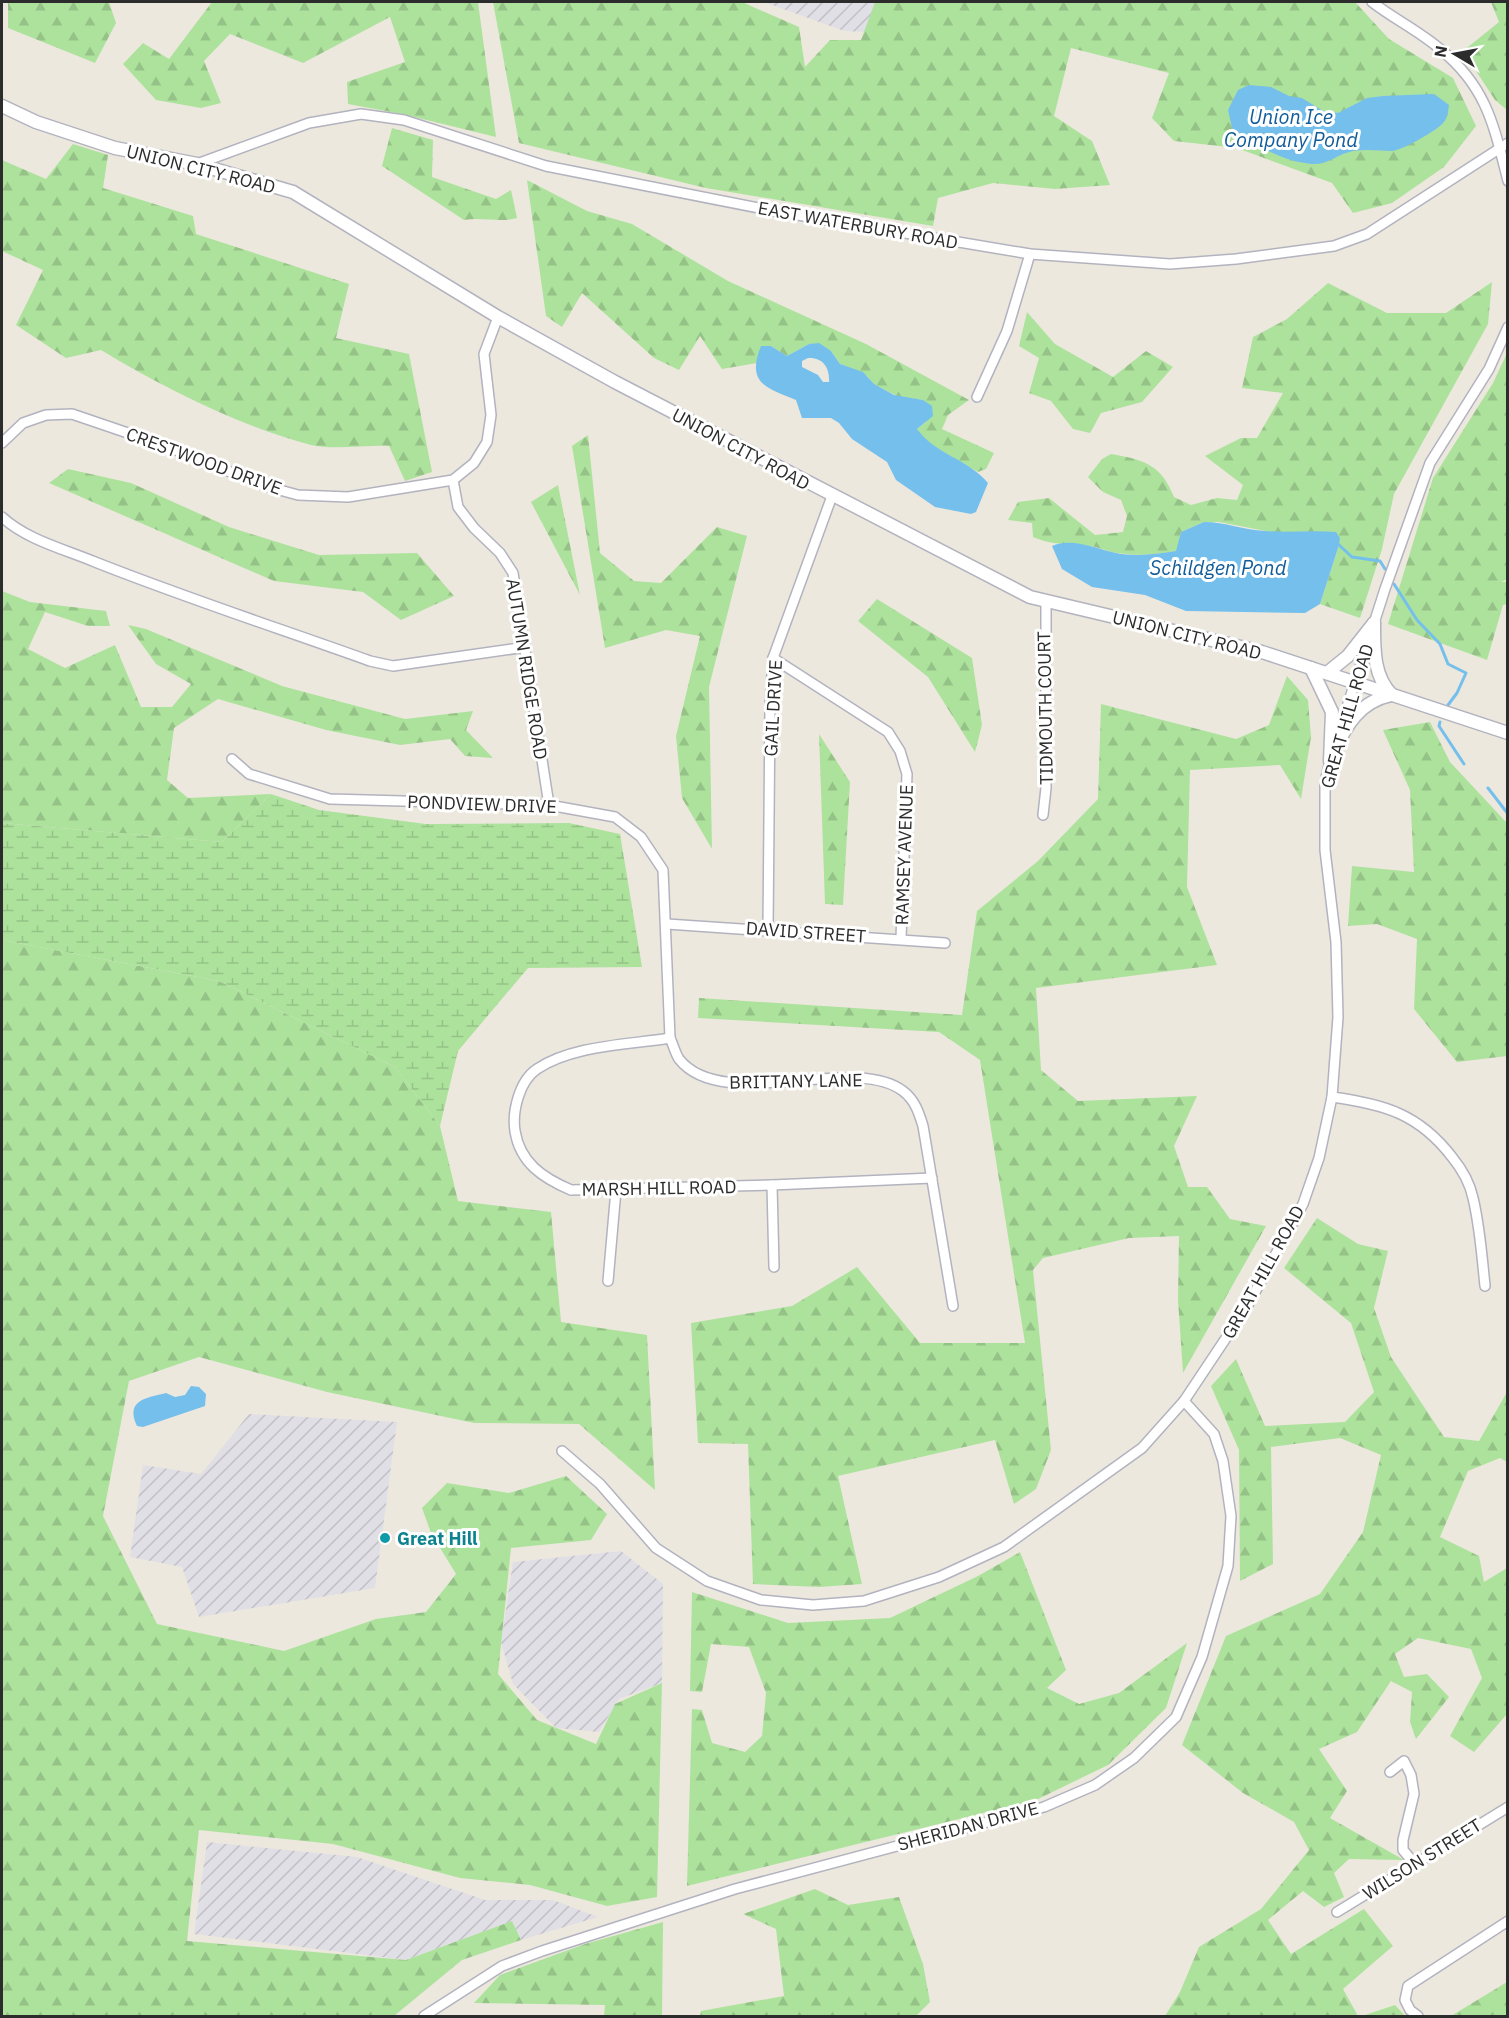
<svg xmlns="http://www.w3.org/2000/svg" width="1509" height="2018" font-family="'IBM Plex Sans',sans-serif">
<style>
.industrial{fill:url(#industrial-furrows)}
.forest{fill:url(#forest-firs)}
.wetland{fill:url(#wetland-marsh)}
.water{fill:#75bfec;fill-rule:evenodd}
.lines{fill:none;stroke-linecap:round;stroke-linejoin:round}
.stream{stroke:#75bfec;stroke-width:3}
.minor-casing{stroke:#b2b3bf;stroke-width:12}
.secondary-casing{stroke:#b2b3bf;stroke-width:15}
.minor{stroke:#fff;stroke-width:9}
.secondary{stroke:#fff;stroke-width:12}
.culture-dot{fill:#0f9aa8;stroke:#fff;stroke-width:2}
.labels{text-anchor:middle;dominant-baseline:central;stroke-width:6;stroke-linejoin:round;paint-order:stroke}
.street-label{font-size:18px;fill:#2c2c2c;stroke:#fff}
.culture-label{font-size:18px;font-weight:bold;fill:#0d838f;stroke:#fff;text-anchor:start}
.water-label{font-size:20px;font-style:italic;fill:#115c9a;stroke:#fff}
</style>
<defs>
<pattern id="industrial-furrows" width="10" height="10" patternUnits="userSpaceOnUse" patternTransform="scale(1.5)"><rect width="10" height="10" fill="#e1dfe6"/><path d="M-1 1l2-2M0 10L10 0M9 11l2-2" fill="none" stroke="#c1c0c5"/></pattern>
<pattern id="forest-firs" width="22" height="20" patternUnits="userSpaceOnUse" patternTransform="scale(1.5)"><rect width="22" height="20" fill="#ade29d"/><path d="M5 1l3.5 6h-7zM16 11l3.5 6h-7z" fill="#95c287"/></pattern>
<pattern id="wetland-marsh" width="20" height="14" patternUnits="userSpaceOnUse" patternTransform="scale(1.5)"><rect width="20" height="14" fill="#ade29d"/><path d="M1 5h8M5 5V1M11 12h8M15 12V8" fill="none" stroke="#95c287"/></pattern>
</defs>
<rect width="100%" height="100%" fill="#ede8de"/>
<g class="industrial">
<polygon points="764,2 877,2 866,32 844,31"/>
<polygon points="249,1414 397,1422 375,1588 199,1617 182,1567 130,1557 143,1465 201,1474"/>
<polygon points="621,1551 663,1584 662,1683 619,1699 599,1732 556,1728 513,1684 501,1642 513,1562"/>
<polygon points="207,1842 357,1857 485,1900 553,1900 598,1917 521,1940 512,1921 406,1960 194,1934"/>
</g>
<g class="forest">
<polygon points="8,2 109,2 116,23 95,63 8,28"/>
<polygon points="212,2 478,2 496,137 402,114 348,104 347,82 405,62 390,17 303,63 230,34 204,61 221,103 201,108 156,100 123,64 143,43 169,59"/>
<polygon points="493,2 742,2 799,27 805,67 830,40 861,40 875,2 1355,2 1389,39 1453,78 1476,126 1444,167 1392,203 1353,213 1332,183 1237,148 1174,141 1152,118 1169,73 1071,48 1054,116 1092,141 1110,185 1055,189 993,183 938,198 933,226 706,188 519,143"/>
<polygon points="1491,2 1507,2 1507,110 1495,100 1463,51 1499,22"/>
<path d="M392,128L433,140L432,177L496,199L511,190L517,218C501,223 482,217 464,220L382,166Z"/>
<path d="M73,144L108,155L103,188L193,216L196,234L349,284L336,338L409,354L432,472L405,481L389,446C366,445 332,450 311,445C239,426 164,388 101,350L66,358L16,325L43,270L2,251V160L46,179Z"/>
<polygon points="527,180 587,211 632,224 728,281 866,344 969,400 948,415 942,429 994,453 986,469 978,472 927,443 917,429 926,422 923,400 899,397 873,384 867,376 840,364 831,351 809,344 787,356 771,346 758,355 757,363 722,369 700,336 679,370 654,358 582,293 562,327 546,316"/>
<path d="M1492,282L1488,324L1394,494L1382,549L1360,618L1320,604L1339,545L1219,522H1204L1181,532L1177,551C1156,555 1138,556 1117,553C1108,552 1099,547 1090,546C1067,543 1054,546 1033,537L1032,523L1008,520L1018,502L1049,498L1095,535L1123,532L1127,516L1121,500L1103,492L1088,477L1102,459L1111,454C1144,460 1161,464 1174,497L1191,505L1217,498L1237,500L1243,485L1205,456L1241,438H1257L1283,393L1242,388L1253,337L1287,319L1328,283L1387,313H1446Z"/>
<polygon points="1027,312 1055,344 1113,377 1146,351 1173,367 1142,402 1101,413 1090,433 1073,429 1051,401 1029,393 1039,358 1019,346"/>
<polygon points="1507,353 1508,579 1501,582 1507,582 1507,604 1503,605 1487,660 1388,624 1433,478 1493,383"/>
<polygon points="588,435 600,553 634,581 661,583 717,527 747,536 709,687 712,849 682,798 676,736 700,636 666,630 605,648 572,446"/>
<polygon points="68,469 131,483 229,527 319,555 417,553 454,596 401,620 363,592 274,581 49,483"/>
<polygon points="558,485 580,595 531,502"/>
<polygon points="2,591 30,602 106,611 110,626 88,626 45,612 28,649 65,668 115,645 141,707 172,707 191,684 156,664 128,625 146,629 282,686 405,719 473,711 466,730 493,758 465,756 450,739 400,745 326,730 218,699 174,728 167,780 188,798 271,794 222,842 2,823"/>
<polygon points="877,599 972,658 982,725 975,752 928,677 858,621"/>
<polygon points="1287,676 1308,700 1311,737 1301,799 1280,765 1190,770 1187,887 1217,965 1036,988 1041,1070 1078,1101 1197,1096 1174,1146 1188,1187 1207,1187 1230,1219 1266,1226 1183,1373 1178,1300 1179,1236 1129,1238 1043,1258 1033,1270 1051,1450 1036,1489 1014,1504 995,1440 838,1476 862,1584 819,1587 753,1584 748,1444 698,1443 691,1323 792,1306 857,1267 920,1343 1025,1343 980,1060 939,1032 698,1018 699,998 962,1015 977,911 1038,861 1098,799 1101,704 1236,739 1269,725"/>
<polygon points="1430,722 1450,762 1507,823 1507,1056 1457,1062 1414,1009 1417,939 1377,924 1348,926 1352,866 1414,872 1410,790 1383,730"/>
<polygon points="819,734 850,782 843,905 825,904"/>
<polygon points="2,940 219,981 395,1067 440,1126 458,1201 551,1212 561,1322 647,1335 655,1490 579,1424 474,1423 327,1392 199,1357 129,1381 103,1516 157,1624 284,1651 376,1619 426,1612 456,1574 431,1533 422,1508 447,1483 509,1493 566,1476 607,1514 591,1540 511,1548 498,1674 537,1720 596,1744 615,1704 662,1683 657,1897 607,1906 530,1885 460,1878 333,1844 199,1830 187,1941 406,1960 512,1921 521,1940 462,1960 394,2016 2,2016"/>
<polygon points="1317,1218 1358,1244 1388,1251 1374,1308 1391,1357 1444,1437 1479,1441 1507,1392 1507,1462 1500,1458 1468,1471 1440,1537 1479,1556 1484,1582 1507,1568 1507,1714 1474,1752 1450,1736 1482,1678 1471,1649 1418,1638 1395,1654 1404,1677 1427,1674 1449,1697 1416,1739 1410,1722 1412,1692 1391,1681 1357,1732 1319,1749 1347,1791 1330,1818 1404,1860 1349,1859 1334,1873 1344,1897 1324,1907 1303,1891 1268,1920 1291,1954 1364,1909 1393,1946 1343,1989 1358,2016 1165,2016 1180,1992 1199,1947 1261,1909 1309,1850 1294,1822 1243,1793 1182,1745 1226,1636 1320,1594 1363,1532 1381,1455 1340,1438 1271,1447 1273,1564 1240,1581 1239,1450 1211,1386 1236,1359 1265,1426 1345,1422 1374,1392 1351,1323 1284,1268"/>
<polygon points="1020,1552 1066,1670 1047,1688 1079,1704 1119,1693 1187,1643 1166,1708 1108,1765 1036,1800 687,1886 692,1709 702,1710 712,1743 745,1752 762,1736 766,1693 749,1647 711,1644 702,1692 690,1691 692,1592 788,1623 890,1618 978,1576"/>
<polygon points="815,1889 848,1905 899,1897 923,1964 930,2002 916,2016 700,2016 701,2011 784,1996 776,1929 743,1914"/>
<polygon points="663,1922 662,2016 604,2016 605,2005 474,2003 500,1975 585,1944"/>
<polygon points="1507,1982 1507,2016 1451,2016"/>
<polygon points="1395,2005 1405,2016 1362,2016"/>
</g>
<polygon class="wetland" points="271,794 319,810 426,824 569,823 620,834 642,967 528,968 458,1051 440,1126 395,1067 219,981 2,940 2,823 222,842"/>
<g class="water">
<path d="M1249,85L1271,87L1289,96L1302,98L1323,111L1338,113L1367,98L1383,96L1434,94L1449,105C1448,111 1448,117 1444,122C1438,130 1401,151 1392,151C1377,151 1361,148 1346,153C1334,157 1326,165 1312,164C1281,161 1257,146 1232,128L1228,110L1238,90Z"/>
<path d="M819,343L831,351L840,364L863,372L874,384L894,395L923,400L932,406L933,416L917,429C936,455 967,458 988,483L976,512L971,514L935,507L896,480L887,462L852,439L839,423L831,418H802L796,400C766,388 746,383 761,346H771L787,356L809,344ZM808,358C823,357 830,368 829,382H823L818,375L802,367V361Z"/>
<path d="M1204,522C1225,522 1244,530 1265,531C1288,533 1312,530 1336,532L1340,538L1339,545L1320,604L1305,613L1186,611L1145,595L1092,587L1062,569L1052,546C1072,537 1097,549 1116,553C1136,557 1156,554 1176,551L1181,532Z"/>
<path d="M191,1386L199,1387L206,1394L205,1406L143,1427L137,1426C125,1400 146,1398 166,1393L175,1397L185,1395Z"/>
</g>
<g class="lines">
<g class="stream">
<polyline points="1339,545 1352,557 1380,561 1385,569"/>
<polyline points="1394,584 1417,620 1440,644 1448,664 1466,673 1457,693 1448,705"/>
<polyline points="1440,722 1439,726 1464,764"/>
<polyline points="1488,788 1508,814"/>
</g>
<defs>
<g id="minor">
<path d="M1372,2C1394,19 1419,31 1440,49C1487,87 1494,126 1508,181"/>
<polyline points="197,164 309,123 361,114 404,120 546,166 774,211 1030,254 1170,264 1236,259 1334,246 1367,234 1508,143"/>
<polyline points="977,397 1007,331 1030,254"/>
<polyline points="2,443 23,423 46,415 72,414 166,446 265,486 298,495 348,497 453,480 474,463 487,442 491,415 484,354 498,317"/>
<polyline points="453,480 458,507 474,528 500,553 513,573 549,805"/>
<path d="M2,517C27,540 64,549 95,562C186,598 278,628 370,661L393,666L526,647"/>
<polyline points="773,658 888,732 900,751 907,774 901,938"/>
<polyline points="1338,735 1385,589 1430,463 1489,369 1508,327"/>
<path d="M232,759L249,774L330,799L549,805L615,817L641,837L663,870L670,1038C673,1044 675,1053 679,1059C722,1114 854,1053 903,1091C915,1100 919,1113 923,1126L953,1306"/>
<polyline points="1043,815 1046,788 1046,601"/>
<polyline points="667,924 945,943"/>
<polyline points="768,930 770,706 773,658 832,496"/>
<path d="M670,1038C628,1045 573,1045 537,1069C519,1081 512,1112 515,1131C520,1163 543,1178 571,1190L772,1185L932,1178"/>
<path d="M1332,1097C1384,1104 1419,1114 1452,1157C1461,1168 1470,1184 1473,1198C1480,1227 1482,1257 1485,1286"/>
<polyline points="772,1185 774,1267"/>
<polyline points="608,1281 616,1190"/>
<polyline points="562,1451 600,1484 656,1548 707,1581 761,1600 813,1605 864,1601 939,1577 1004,1547 1142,1448 1184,1401 1248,1305 1303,1204 1319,1158 1332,1097 1338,1017 1336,942 1325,850 1325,782 1331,757"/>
<polyline points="1390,1772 1404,1761 1411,1775 1414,1794 1403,1840 1403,1850 1414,1863"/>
<polyline points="1337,1912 1508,1807"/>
<polyline points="424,2016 502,1966 542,1951 735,1889 1044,1807 1095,1785 1134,1758 1176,1717 1202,1657 1228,1566 1231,1516 1223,1461 1214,1434 1184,1401"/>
<polyline points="1418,2016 1410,2010 1405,2000 1408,1986 1508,1921"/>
</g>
<g id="secondary">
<polyline points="2,106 36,122 115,148 197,164 293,192 498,317 615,382 1030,597 1262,652 1508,733"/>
<path d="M1374,623C1374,648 1373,676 1392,695"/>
<polyline points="1311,668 1332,712 1330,761"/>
<polyline points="1327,673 1348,656 1374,623"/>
<path d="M1334,752C1346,724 1360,702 1391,695"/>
</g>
</defs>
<use href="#minor" class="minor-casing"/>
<use href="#secondary" class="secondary-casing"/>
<use href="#minor" class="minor"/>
<use href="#secondary" class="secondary"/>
</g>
<circle class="culture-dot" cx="385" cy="1538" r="6"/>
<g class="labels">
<g class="street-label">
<text transform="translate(201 169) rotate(14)">UNION CITY ROAD</text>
<text transform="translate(858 225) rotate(10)">EAST WATERBURY ROAD</text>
<text transform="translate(741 449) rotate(28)">UNION CITY ROAD</text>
<text transform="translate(204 461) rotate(20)">CRESTWOOD DRIVE</text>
<text transform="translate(1187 635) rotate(14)">UNION CITY ROAD</text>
<text transform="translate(527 669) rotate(81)">AUTUMN RIDGE ROAD</text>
<text transform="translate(773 708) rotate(-87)">GAIL DRIVE</text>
<text transform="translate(1045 708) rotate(-91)">TIDMOUTH COURT</text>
<text transform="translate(1347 716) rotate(-74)">GREAT HILL ROAD</text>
<text transform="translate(482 804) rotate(2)">PONDVIEW DRIVE</text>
<text transform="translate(904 855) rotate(-88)">RAMSEY AVENUE</text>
<text transform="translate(806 932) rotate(4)">DAVID STREET</text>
<text transform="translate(796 1081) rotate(-1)">BRITTANY LANE</text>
<text transform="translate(659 1188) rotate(-1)">MARSH HILL ROAD</text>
<text transform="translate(1263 1272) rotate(-61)">GREAT HILL ROAD</text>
<text transform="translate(968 1826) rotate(-15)">SHERIDAN DRIVE</text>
<text transform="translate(1422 1859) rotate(-32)">WILSON STREET</text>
</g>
<g class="culture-label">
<text x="397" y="1538">Great Hill</text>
</g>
<g class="water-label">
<text x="1291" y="116">Union Ice<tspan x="1291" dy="23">Company Pond</tspan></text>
<text x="1218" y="567">Schildgen Pond</text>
</g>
</g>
<rect width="1509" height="2018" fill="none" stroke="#2c2c2c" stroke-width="6"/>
<g transform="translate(1455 54) rotate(280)" stroke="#ffffff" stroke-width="4.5" paint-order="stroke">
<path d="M0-4.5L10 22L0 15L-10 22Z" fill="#2c2c2c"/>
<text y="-9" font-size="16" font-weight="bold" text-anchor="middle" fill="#2c2c2c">N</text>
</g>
</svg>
